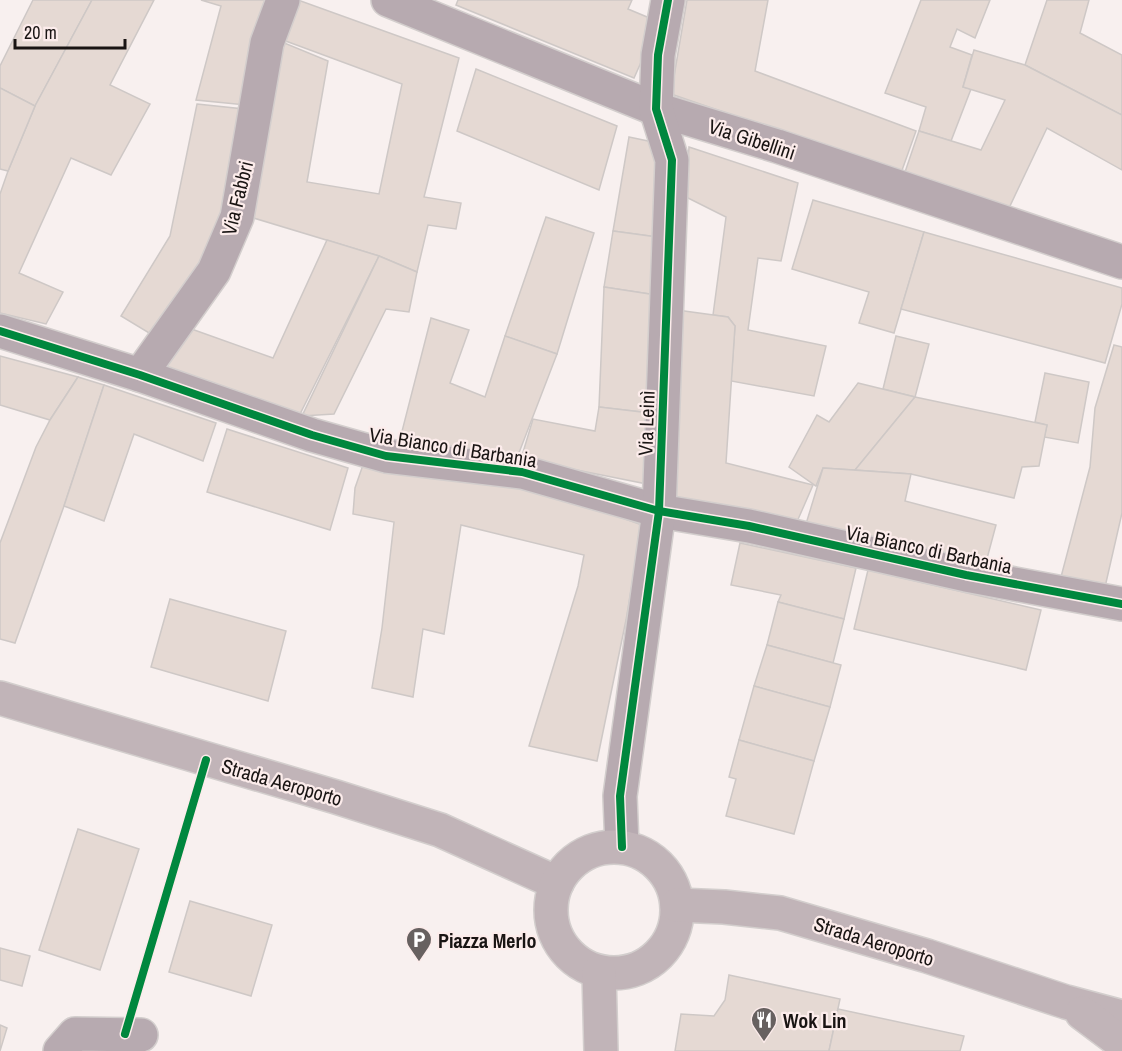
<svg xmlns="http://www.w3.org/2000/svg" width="1122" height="1051" font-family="'Archivo Narrow',sans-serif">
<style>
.building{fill:#e5d9d3;stroke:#cec8c6;stroke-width:1.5}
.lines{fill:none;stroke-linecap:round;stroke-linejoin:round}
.street-casing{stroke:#d3cecd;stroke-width:36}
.secondary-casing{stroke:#d3cecd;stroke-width:36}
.street{stroke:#b7aab0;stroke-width:33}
.secondary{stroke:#c1b4b8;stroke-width:33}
.cycleway-casing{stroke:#fceceb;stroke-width:11}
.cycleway{stroke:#00873e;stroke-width:8}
.labels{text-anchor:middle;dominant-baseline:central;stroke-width:4.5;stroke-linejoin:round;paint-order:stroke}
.street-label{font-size:20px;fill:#191413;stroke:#fceceb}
.poi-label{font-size:20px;font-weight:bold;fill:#191413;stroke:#fceceb;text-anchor:start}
</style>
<rect width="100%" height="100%" fill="#f8f0ef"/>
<g class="building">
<polygon points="33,0 92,0 35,106 0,88 0,66"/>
<polygon points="92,0 154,0 110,85 150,104 111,175 71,158 19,273 63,292 46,324 0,313 0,194 8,171 35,106"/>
<polygon points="201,0 276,0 246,105 196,100 221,6"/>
<polygon points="298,0 459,58 424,197 461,203 456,229 428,225 417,272 379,256 247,216 282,42 328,61 307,182 379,194 402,84 283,40"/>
<polygon points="458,0 632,0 628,9 659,22 634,78 456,5"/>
<polygon points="687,0 768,0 755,71 916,131 901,173 671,94"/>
<polygon points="921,0 990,0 975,38 957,29 950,47 972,55 963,87 971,89 951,141 919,131 926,107 885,93"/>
<polygon points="1047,0 1089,0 1080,33 1122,55 1122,115 1025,65"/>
<polygon points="974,50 1025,65 1122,115 1122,170 1047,128 1009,208 904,175 919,131 981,150 1005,100 963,87"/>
<polygon points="476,69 617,126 599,190 457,131"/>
<polygon points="0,88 35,106 8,171 0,169"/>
<polygon points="197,104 244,109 222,236 159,339 121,316 170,236"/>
<polygon points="629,137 648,141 664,156 657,237 613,231"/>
<polygon points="689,147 798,183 781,261 758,258 748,330 826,346 814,396 731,381 735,326 728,317 713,315 726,217 686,197"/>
<polygon points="813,200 924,232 894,333 859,323 869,292 792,269"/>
<polygon points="546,217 594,233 557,354 505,336"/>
<polygon points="613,231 657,237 656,295 604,287"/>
<polygon points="924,232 1122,288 1122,304 1105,363 901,309"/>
<polygon points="327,240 379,256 298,418 160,367 183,326 273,358"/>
<polygon points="379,256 417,272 409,312 386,309 334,414 302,416"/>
<polygon points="604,287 656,295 650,413 599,407"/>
<polygon points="677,310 728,317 735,326 726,463 813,485 796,524 673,497"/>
<polygon points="431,318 469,330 450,383 485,397 505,336 557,354 517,458 399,443"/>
<polygon points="896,336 929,344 915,397 883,389"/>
<polygon points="1114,345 1122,347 1122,513 1105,587 1061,577 1090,467 1095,408"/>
<polygon points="0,356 78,377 50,420 0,405"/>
<polygon points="1045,373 1089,382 1078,443 1044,437 1047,425 1035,422"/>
<polygon points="78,377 104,385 64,506 15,643 0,639 0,543 36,447 50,420"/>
<polygon points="858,383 915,397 855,470 823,468 816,486 789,467 817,415 829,422"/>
<polygon points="104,385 216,423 203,461 134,434 104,521 64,506"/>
<polygon points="915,397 1047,425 1039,466 1022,467 1014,498 911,474 855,470"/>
<polygon points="599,407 650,413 647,484 521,459 533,419 595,431"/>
<polygon points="227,429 348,468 330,530 207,492"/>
<polygon points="364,462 547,491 642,525 626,620 597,761 529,746 578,586 584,555 461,525 444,634 423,629 413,697 372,688 382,628 394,522 353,514 355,488"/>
<polygon points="823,468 911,474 905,501 996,525 985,566 806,524"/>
<polygon points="740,543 856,568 844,619 778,602 781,595 731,585"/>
<polygon points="868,570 1041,610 1026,670 854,629"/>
<polygon points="170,599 286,631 268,701 151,667"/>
<polygon points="778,602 844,619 833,663 767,645"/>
<polygon points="767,645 841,665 830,707 754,686"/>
<polygon points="754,686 830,707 814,761 739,740"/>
<polygon points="739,740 814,761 794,834 726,816 736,779 729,777"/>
<polygon points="78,829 139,849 100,970 39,950"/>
<polygon points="190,901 272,925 251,996 169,972"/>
<polygon points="0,948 30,956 22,986 0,980"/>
<polygon points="729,975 840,999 829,1051 675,1051 681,1014 714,1016 725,1000"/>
<polygon points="838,1009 964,1036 960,1051 829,1051"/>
<polygon points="0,1025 7,1028 0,1051"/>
</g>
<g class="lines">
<defs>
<g id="street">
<polyline points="388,0 656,109 777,146 1122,262"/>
<polyline points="0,331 140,375 312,435 386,456 522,472 659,511 749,526 966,575 1122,604"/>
<polyline points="140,375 214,271 237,217 267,43 283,0"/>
<polyline points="622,847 620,796 659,511 672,160 656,109 658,55 668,0"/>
<polyline points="60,1051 75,1034 141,1035"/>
</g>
<g id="secondary">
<polyline points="0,698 336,797 440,830 557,883"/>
<circle cx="614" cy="910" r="63"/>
<polyline points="677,905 724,907 780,913 927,956 1066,1002 1122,1017"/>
<polyline points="599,972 601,1051"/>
<polyline points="1082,1013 1122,1043"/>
</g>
</defs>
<use href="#street" class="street-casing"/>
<use href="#secondary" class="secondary-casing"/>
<use href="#street" class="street"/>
<use href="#secondary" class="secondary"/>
<defs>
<g id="cycleway">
<polyline points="0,331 140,375 312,435 386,456 522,472 659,511 749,526 966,575 1122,604"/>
<polyline points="622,847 620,796 659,511 672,160 656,109 658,55 668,0"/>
<polyline points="125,1034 206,760"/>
</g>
</defs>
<use href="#cycleway" class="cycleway-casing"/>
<use href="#cycleway" class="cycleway"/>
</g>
<defs>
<symbol id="parking-pin" viewBox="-11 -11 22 30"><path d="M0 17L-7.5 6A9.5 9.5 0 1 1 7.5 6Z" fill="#676160" stroke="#fceceb"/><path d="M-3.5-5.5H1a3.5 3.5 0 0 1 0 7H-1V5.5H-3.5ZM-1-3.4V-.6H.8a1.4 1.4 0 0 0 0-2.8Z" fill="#fff"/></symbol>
<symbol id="restaurant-pin" viewBox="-11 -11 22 30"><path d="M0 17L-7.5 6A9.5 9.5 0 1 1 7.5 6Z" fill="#676160" stroke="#fceceb"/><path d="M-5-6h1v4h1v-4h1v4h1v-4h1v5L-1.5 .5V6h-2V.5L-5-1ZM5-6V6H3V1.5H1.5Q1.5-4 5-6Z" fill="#fff"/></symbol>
</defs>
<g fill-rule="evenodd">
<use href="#parking-pin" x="404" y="925" width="30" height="40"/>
<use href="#restaurant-pin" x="749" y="1005" width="30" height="40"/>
</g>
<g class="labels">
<g class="street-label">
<text transform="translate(752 139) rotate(18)">Via Gibellini</text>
<text transform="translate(237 198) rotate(-76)">Via Fabbri</text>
<text transform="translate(646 423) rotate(-88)">Via Leinì</text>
<text transform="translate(453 447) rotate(9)">Via Bianco di Barbania</text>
<text transform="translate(929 549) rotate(12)">Via Bianco di Barbania</text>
<text transform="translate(282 782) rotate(16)">Strada Aeroporto</text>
<text transform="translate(874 941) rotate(17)">Strada Aeroporto</text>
</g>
<g class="poi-label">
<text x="438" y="940">Piazza Merlo</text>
<text x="783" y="1020">Wok Lin</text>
</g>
</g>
<path d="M15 39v9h110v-9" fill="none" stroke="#191413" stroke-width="3"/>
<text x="24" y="39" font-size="18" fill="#191413" stroke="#fceceb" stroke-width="4.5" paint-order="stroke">20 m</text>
</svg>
